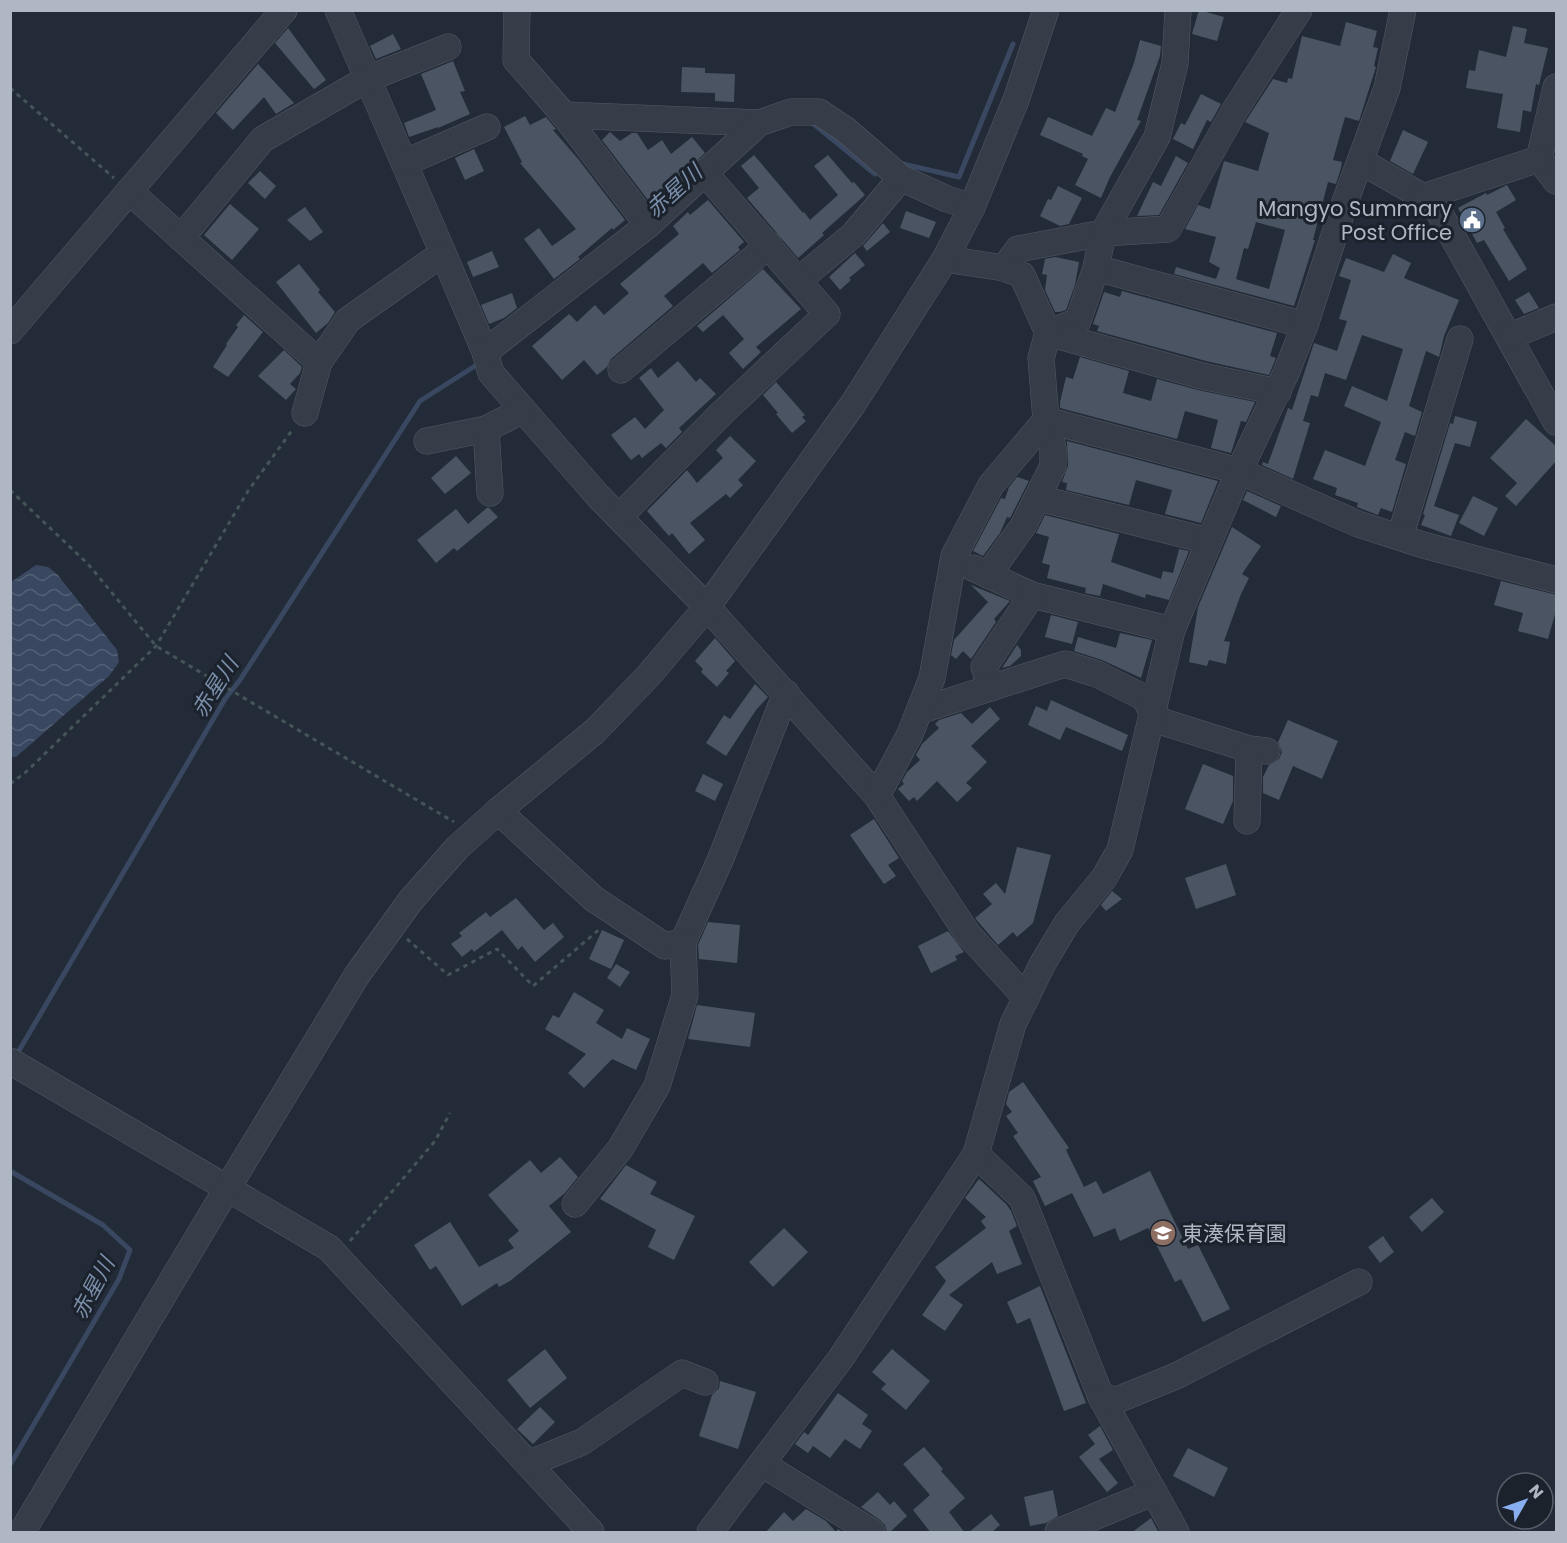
<svg xmlns="http://www.w3.org/2000/svg" width="1567" height="1543" font-family="Poppins,'Noto Sans JP',sans-serif">
<style>
.water{fill:url(#water-waves)}
.lines{fill:none;stroke-linecap:round;stroke-linejoin:round}
.stream{stroke:#394860;stroke-width:5}
.building{fill:#4b5463;fill-rule:evenodd}
.minor-casing{stroke:#535a65;stroke-width:27}
.path{stroke:#445458;stroke-width:3;stroke-dasharray:4.5 4.5;stroke-linecap:butt}
.minor{stroke:#363d48;stroke-width:26}
.labels{text-anchor:middle;dominant-baseline:central;stroke-width:6;stroke-linejoin:round;paint-order:stroke}
.poi-label{font-size:21px;fill:#b0b7c4;stroke:#1b222c;text-anchor:end}
.water-label{font-size:22px;font-style:italic;fill:#7a8eaa;stroke:#1b222c}
</style>
<defs>
<pattern id="water-waves" width="16" height="10" patternUnits="userSpaceOnUse" patternTransform="scale(1.5)"><rect width="16" height="10" fill="#394860"/><path d="M0 5q4-4 8 0t8 0" fill="none" stroke="#536075"/></pattern>
</defs>
<rect width="100%" height="100%" fill="#222b37"/>
<polygon class="water" points="36,565 48,567 57,574 117,650 119,662 109,676 16,757 11,757 11,582"/>
<g class="lines">
<g class="stream">
<polyline points="810,121 875,174"/>
<polyline points="899,163 959,177 1013,44"/>
<polyline points="17,1054 225,699 240,680 420,401 475,366"/>
<polyline points="10,1171 103,1225 130,1250 119,1279 10,1465"/>
</g>
</g>
<g class="building">
<polygon points="1199,10 1224,17 1217,41 1192,34"/>
<path d="M1346,22L1377,31L1373,47L1378,48L1374,66L1376,67L1359,121L1345,117L1333,160L1342,162L1341,168L1336,184L1328,182L1313,240H1315L1294,306L1174,274L1176,267L1216,279L1220,268L1209,262L1216,237L1185,229L1198,205L1210,209L1224,161L1258,171L1269,133L1245,122L1273,79L1287,83L1288,78L1292,79L1302,36L1340,46ZM1256,222L1285,230L1269,289L1236,279L1244,248L1248,249Z"/>
<polygon points="1513,26 1527,29 1524,43 1548,48 1539,85 1536,84 1531,112 1523,110 1520,132 1497,128 1503,94 1466,88 1469,70 1475,71 1479,50 1506,57"/>
<polygon points="288,28 326,80 314,89 275,43"/>
<polygon points="393,34 401,49 376,59 370,46"/>
<polygon points="1140,40 1161,46 1160,56 1137,120 1141,121 1110,177 1101,198 1075,185 1088,159 1082,156 1083,154 1040,135 1048,117 1092,136 1106,108 1115,112 1134,63"/>
<polygon points="453,61 465,91 460,92 470,114 438,128 438,127 409,137 404,123 436,110 421,74"/>
<polygon points="258,64 294,103 276,114 264,97 233,130 216,113"/>
<polygon points="682,67 705,68 705,73 735,74 734,102 715,101 715,93 681,92"/>
<polygon points="1201,94 1221,104 1211,122 1207,120 1193,149 1173,139 1181,123 1185,125"/>
<polygon points="525,116 530,125 546,117 556,129 553,130 579,160 625,220 613,230 612,228 578,257 580,259 554,279 524,239 539,228 552,246 576,229 520,163 522,162 504,127"/>
<polygon points="1403,130 1428,142 1413,174 1390,161"/>
<polygon points="610,132 620,141 632,133 637,133 648,150 662,140 671,154 692,137 705,153 674,181 648,200 602,140"/>
<polygon points="474,149 484,171 465,180 455,158"/>
<polygon points="754,155 803,213 804,212 810,220 838,195 814,166 828,155 852,183 854,182 865,195 822,233 824,235 798,258 747,198 759,188 741,166"/>
<polygon points="1176,156 1188,163 1159,215 1137,216 1153,182 1161,186"/>
<polygon points="260,171 276,186 265,199 248,183"/>
<polygon points="1507,185 1516,200 1496,212 1505,228 1503,229 1527,269 1509,281 1484,240 1477,243 1458,208 1486,193 1487,195"/>
<polygon points="1058,186 1082,198 1069,224 1060,226 1040,216 1048,199 1051,200"/>
<polygon points="708,200 744,242 738,247 740,250 712,273 703,263 664,296 673,306 611,359 607,367 597,375 584,360 562,380 532,346 569,314 577,322 595,305 604,315 629,293 620,284 679,234 673,226 688,212 690,215"/>
<polygon points="230,204 259,229 232,260 204,235"/>
<polygon points="305,207 323,232 310,241 287,220"/>
<polygon points="906,211 936,222 929,238 900,228"/>
<polygon points="883,223 890,232 867,251 863,246"/>
<polygon points="492,251 499,267 473,277 467,262"/>
<polygon points="855,253 865,265 849,278 851,280 840,290 829,277"/>
<polygon points="1393,254 1411,263 1404,278 1459,300 1444,336 1439,357 1426,351 1409,406 1422,412 1415,436 1405,432 1395,460 1406,464 1392,512 1381,508 1378,515 1357,507 1358,503 1335,495 1337,488 1313,479 1325,450 1365,466 1381,422 1344,406 1352,386 1387,401 1403,349 1362,335 1346,380 1325,373 1318,397 1311,395 1303,421 1310,423 1293,479 1262,465 1263,462 1268,464 1288,408 1292,410 1314,343 1337,351 1347,321 1339,319 1351,280 1339,276 1346,258 1384,272"/>
<polygon points="1055,257 1079,262 1075,285 1066,310 1059,312 1055,312 1045,290 1047,275 1042,274 1045,259"/>
<polygon points="299,264 320,290 318,292 335,312 328,323 316,333 276,282"/>
<polygon points="763,269 801,309 756,347 761,352 743,369 729,353 744,339 723,315 703,332 697,326"/>
<polygon points="1122,291 1277,333 1270,356 1276,358 1269,375 1206,361 1097,331 1099,326 1093,324 1104,292 1120,297"/>
<polygon points="1529,292 1539,308 1524,314 1515,300"/>
<polygon points="512,293 517,308 504,318 489,324 481,305"/>
<polygon points="244,315 263,332 228,377 213,367 227,345 226,344 238,327 236,325"/>
<polygon points="284,350 302,367 300,373 290,384 296,389 286,400 258,376"/>
<polygon points="1080,357 1129,371 1123,393 1151,401 1157,379 1198,390 1255,402 1246,422 1241,421 1231,453 1211,448 1218,420 1185,411 1177,439 1060,408 1060,402 1066,377 1073,379"/>
<polygon points="678,361 696,382 700,378 716,394 679,428 682,432 666,448 661,443 642,458 639,454 631,460 611,435 635,417 645,429 664,410 639,378 651,368 658,378"/>
<polygon points="776,382 805,415 802,417 806,421 792,433 776,414 778,413 763,395"/>
<polygon points="1455,416 1477,422 1470,447 1455,443 1434,506 1459,515 1451,536 1421,525 1425,515 1423,514 1450,423 1453,424"/>
<polygon points="1526,419 1557,447 1557,460 1516,506 1505,496 1517,483 1490,458"/>
<polygon points="730,436 756,461 738,480 743,485 730,498 726,494 690,523 705,540 689,554 672,533 669,536 647,511 687,470 697,483 723,458 716,450"/>
<polygon points="1067,441 1218,481 1201,523 1165,514 1172,490 1136,480 1129,505 1066,490 1067,483 1062,482 1068,466"/>
<polygon points="456,456 471,473 445,494 431,478"/>
<polygon points="1017,477 1029,481 1010,518 1007,517 1000,533 983,556 973,551 1001,498 1005,499 1009,487"/>
<polygon points="1247,491 1281,506 1276,517 1243,500"/>
<polygon points="1473,496 1498,508 1484,536 1459,523"/>
<polygon points="488,507 498,517 457,551 454,548 436,563 417,540 456,509 468,524"/>
<polygon points="1045,515 1119,534 1111,562 1161,579 1163,571 1173,573 1179,549 1189,551 1169,600 1146,594 1145,598 1103,584 1100,596 1085,593 1086,588 1047,578 1050,565 1042,563 1049,537 1036,533"/>
<polygon points="1232,527 1261,546 1242,574 1249,578 1241,594 1224,641 1230,642 1226,664 1209,660 1207,666 1189,662 1198,607"/>
<polygon points="1501,581 1557,595 1557,607 1548,639 1518,631 1523,613 1494,605"/>
<polygon points="971,585 1010,601 994,619 996,622 971,659 963,651 956,659 951,655 954,640 988,602"/>
<polygon points="1051,615 1078,622 1072,644 1045,637"/>
<polygon points="1120,633 1152,640 1141,678 1102,660 1074,651 1078,637 1116,648"/>
<polygon points="715,638 735,661 726,671 729,673 717,687 701,672 703,669 695,661"/>
<polygon points="1017,645 1021,650 1021,656 1010,666 1002,668"/>
<polygon points="755,684 768,697 756,710 726,756 706,743 724,715 730,719"/>
<polygon points="1051,700 1128,735 1122,751 1066,727 1060,740 1028,725 1036,706 1047,711"/>
<polygon points="990,707 1000,719 971,746 987,762 966,783 972,788 957,802 937,781 917,801 914,797 909,801 898,789 904,784 902,781 907,772 920,760 916,755 922,744 939,728 935,724 939,720 961,713 972,724"/>
<polygon points="1288,720 1338,741 1322,779 1293,766 1279,800 1263,793 1263,777 1269,765 1279,759 1282,752 1278,742"/>
<polygon points="1203,764 1233,776 1233,801 1223,824 1185,809"/>
<polygon points="703,774 723,784 715,801 695,791"/>
<polygon points="874,819 899,858 888,865 896,876 884,884 850,835"/>
<polygon points="1017,847 1051,855 1033,923 1017,937 1013,932 998,945 975,918 992,904 983,894 996,883 1005,894"/>
<polygon points="1226,864 1236,895 1196,909 1185,878"/>
<polygon points="1112,891 1122,899 1106,911 1101,905"/>
<polygon points="516,898 544,930 553,923 564,937 535,962 522,946 518,950 502,930 474,952 472,949 462,957 451,944 462,936 459,933 486,912 490,917"/>
<polygon points="708,922 740,925 737,963 699,959 698,945"/>
<polygon points="602,930 624,940 611,969 589,959"/>
<polygon points="948,931 964,952 955,956 957,960 931,973 918,946"/>
<polygon points="616,964 630,972 620,987 607,978"/>
<polygon points="574,992 604,1010 596,1023 622,1039 627,1028 650,1039 636,1070 612,1059 584,1088 568,1073 586,1054 545,1029 553,1015 559,1018"/>
<polygon points="697,1005 755,1013 750,1047 688,1039"/>
<polygon points="1023,1082 1069,1148 1066,1150 1084,1187 1096,1181 1103,1194 1150,1171 1188,1249 1198,1245 1230,1309 1203,1322 1181,1279 1175,1282 1148,1228 1120,1241 1115,1228 1094,1237 1072,1193 1045,1206 1033,1181 1041,1177 1013,1136 1018,1133 1006,1116 1012,1112 1006,1104 1009,1092"/>
<polygon points="560,1157 578,1177 565,1193 549,1206 571,1232 510,1281 499,1287 497,1283 462,1306 436,1266 430,1270 414,1245 450,1222 479,1267 514,1248 508,1240 519,1231 488,1195 530,1160 541,1173"/>
<polygon points="626,1165 657,1182 650,1194 695,1216 674,1260 648,1247 656,1230 600,1199"/>
<polygon points="979,1179 1006,1204 1011,1211 1017,1226 1009,1231 1022,1264 997,1274 992,1262 949,1295 963,1305 945,1331 922,1315 946,1281 935,1267 986,1228 981,1221 986,1217 965,1198"/>
<polygon points="1432,1198 1444,1212 1422,1232 1409,1217"/>
<polygon points="784,1228 808,1252 773,1287 749,1262"/>
<polygon points="1383,1236 1394,1252 1380,1263 1368,1247"/>
<polygon points="1040,1286 1086,1403 1064,1411 1030,1318 1017,1324 1007,1302"/>
<polygon points="545,1349 567,1378 530,1408 507,1380"/>
<polygon points="892,1349 930,1381 906,1410 881,1389 886,1384 872,1372"/>
<polygon points="720,1381 756,1392 738,1449 699,1436 712,1395 719,1388"/>
<polygon points="838,1393 868,1415 862,1424 872,1431 860,1449 845,1439 830,1458 813,1446 808,1453 795,1444 804,1432 808,1435"/>
<polygon points="540,1407 555,1422 533,1444 517,1429"/>
<polygon points="1100,1426 1113,1450 1099,1459 1118,1483 1107,1492 1079,1457 1095,1444 1088,1435"/>
<polygon points="924,1447 943,1469 941,1471 965,1498 949,1512 965,1533 931,1533 913,1510 930,1495 903,1464"/>
<polygon points="1188,1448 1228,1468 1214,1497 1173,1476"/>
<polygon points="1053,1490 1058,1516 1046,1523 1030,1526 1024,1497"/>
<polygon points="878,1492 890,1505 894,1501 907,1516 889,1533 887,1533 885,1525 880,1520 861,1507"/>
<polygon points="806,1509 826,1521 836,1532 838,1529 844,1533 765,1533 784,1512 793,1521"/>
<polygon points="991,1514 1000,1525 991,1533 968,1533"/>
<polygon points="1151,1518 1159,1533 1131,1533"/>
</g>
<g class="lines">
<defs>
<g id="minor">
<polyline points="338,10 443,253 485,352 491,373 598,496 707,607 877,796 967,933 1026,998"/>
<polyline points="517,10 516,60 564,115 759,123"/>
<polyline points="1556,87 1539,159 1556,181"/>
<polyline points="564,115 648,225"/>
<polyline points="1360,161 1434,203 1556,422"/>
<polyline points="404,163 487,127"/>
<polyline points="129,191 319,362"/>
<polyline points="1423,197 1539,159"/>
<polyline points="181,238 263,139 367,79 448,47"/>
<polyline points="1004,268 1018,249 1103,233 1157,137 1175,63 1178,10"/>
<polyline points="1096,268 1305,325"/>
<polyline points="799,280 854,234 901,178"/>
<polyline points="10,331 284,10"/>
<polyline points="1048,333 1078,321 1096,268 1103,233 1168,229 1235,110 1299,10"/>
<polyline points="1048,333 1202,376 1278,392"/>
<polyline points="1509,337 1556,317"/>
<polyline points="485,352 648,225 759,123 791,112 819,112 846,130 901,178 947,199 972,207"/>
<polyline points="621,370 769,245"/>
<polyline points="305,413 319,362 348,320 443,253"/>
<polyline points="427,441 486,429"/>
<polyline points="490,493 486,429 523,410"/>
<polyline points="1038,498 1209,541"/>
<polyline points="619,517 722,413 827,314 704,172"/>
<polyline points="1400,537 1460,339"/>
<polyline points="973,568 1032,595 1172,630"/>
<polyline points="988,575 1023,526 1053,466 1053,448 1046,420 1239,471 1358,524 1423,545 1556,580"/>
<polyline points="991,688 984,667 1032,595"/>
<polyline points="919,711 1065,664 1097,674 1145,698 1152,713 1163,722 1249,749 1267,751"/>
<polyline points="877,796 910,734 932,678 954,556 991,485 1046,420 1041,358 1048,333 1022,275 1004,268 945,259"/>
<polyline points="498,811 594,899 665,946 683,942 721,858 786,693"/>
<polyline points="1247,821 1249,749"/>
<polyline points="10,1061 329,1248 591,1532"/>
<polyline points="976,1154 1022,1198 1101,1397 1176,1532"/>
<polyline points="575,1204 620,1149 657,1086 685,995 683,942"/>
<polyline points="1101,1397 1117,1400 1176,1376 1359,1282"/>
<polyline points="528,1464 582,1442 682,1373 705,1382"/>
<polyline points="762,1464 872,1532"/>
<polyline points="22,1532 213,1212 357,975 411,900 457,848 498,811 595,731 648,676 707,607 853,404 945,259 972,207 1016,100 1046,10"/>
<polyline points="710,1532 841,1358 976,1154 1013,1024 1043,963 1067,923 1104,878 1120,850 1172,630 1239,471 1286,373 1305,325 1345,202 1387,88 1403,10"/>
<polyline points="1058,1532 1154,1492"/>
</g>
</defs>
<use href="#minor" class="minor-casing"/>
<g class="path">
<polyline points="10,88 114,178"/>
<polyline points="10,490 88,564 156,646 454,822"/>
<polyline points="10,784 26,772 156,646 248,491 293,429"/>
<polyline points="407,939 448,975 497,949 533,986 601,928"/>
<polyline points="350,1241 435,1141 450,1113"/>
</g>
<use href="#minor" class="minor"/>
</g>
<defs>
<symbol id="civic-disc" viewBox="-11 -11 22 22"><circle r="9.5" fill="#5c6f8a" stroke="#1b222c"/><path d="M-.6-6.5H3V-4.5H.6V-3L4-1V1h2V6H-6V1h2V-1L-.6-3ZM-1.2 2.5V6h2.4V2.5Z" fill="#fff"/></symbol>
<symbol id="school-disc" viewBox="-11 -11 22 22"><circle r="9.5" fill="#8d6e63" stroke="#1b222c"/><path d="M0-5L7-2L0 1L-7-2ZM-4 1L0 2.5L4 1V4Q0 6-4 4Z" fill="#fff"/></symbol>
</defs>
<g fill-rule="evenodd">
<use href="#civic-disc" x="1457" y="205" width="30" height="30"/>
<use href="#school-disc" x="1148" y="1218" width="30" height="30"/>
</g>
<g class="labels">
<g class="poi-label">
<text x="1452" y="208">Mangyo Summary<tspan x="1452" dy="24">Post Office</tspan></text>
<text x="1182" y="1233" text-anchor="start">東湊保育園</text>
</g>
<g class="water-label">
<text transform="translate(674 191) rotate(-42)">赤星川</text>
<text transform="translate(215 687) rotate(-58)">赤星川</text>
<text transform="translate(93 1288) rotate(-62)">赤星川</text>
</g>
</g>
<rect width="1567" height="1543" fill="none" stroke="#b0b7c4" stroke-width="24"/>
<g transform="translate(1525 1501) rotate(50)"><circle r="28" fill="#1b222c" stroke="#575e69" stroke-width="1.5"/>
<path d="M0-4.5L10 22L0 15L-10 22Z" fill="#89aef0"/>
<text y="-9" font-size="16" font-weight="bold" text-anchor="middle" fill="#b0b7c4">N</text>
</g>
</svg>
